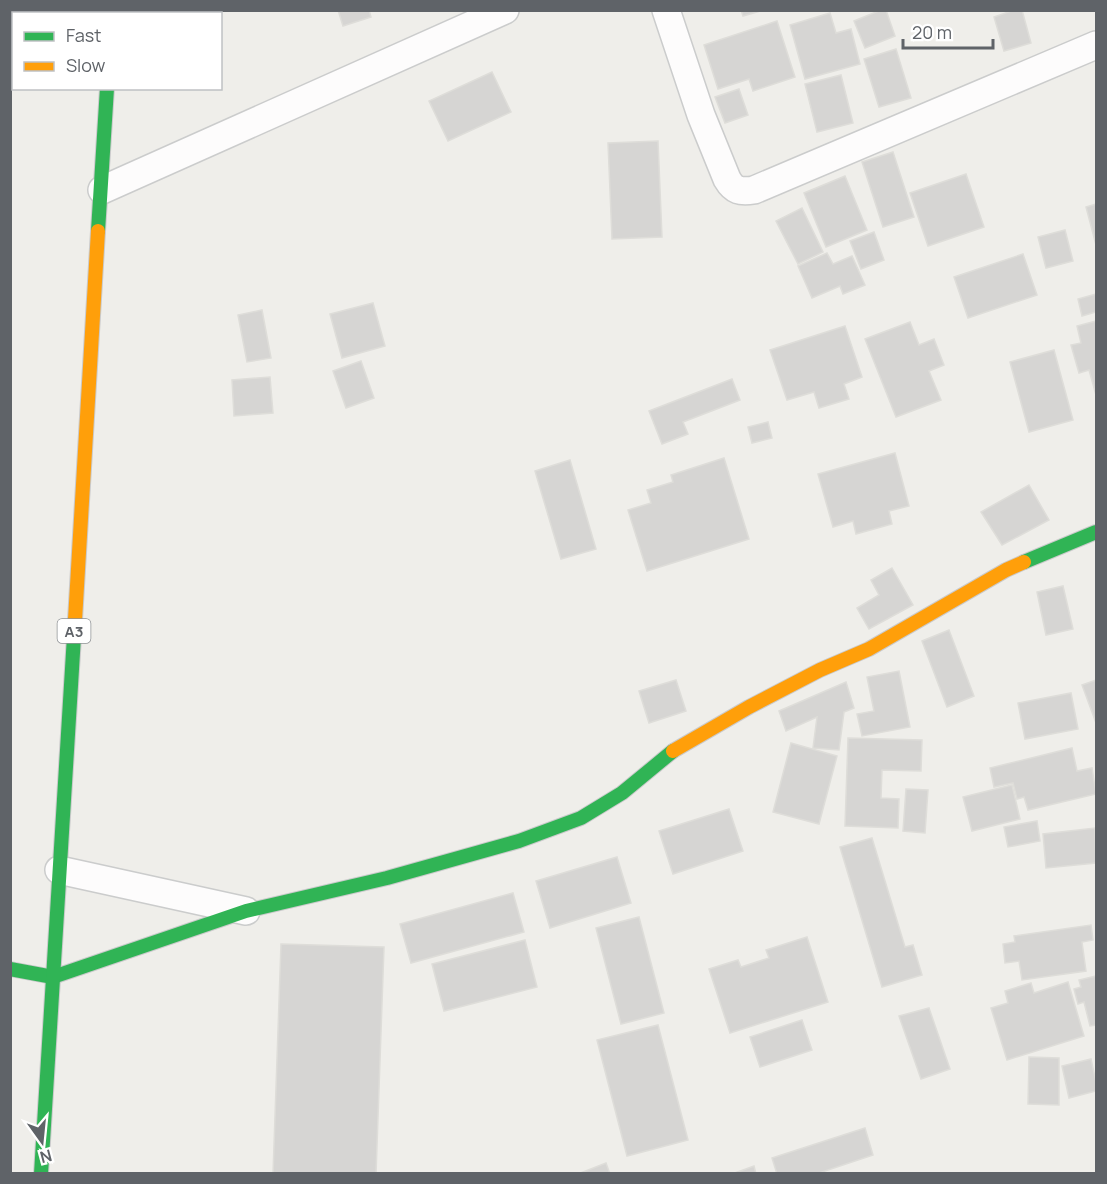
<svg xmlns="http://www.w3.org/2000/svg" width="1107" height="1184" font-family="Manrope,sans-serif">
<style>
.building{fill:#d6d5d3;stroke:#deddd9;stroke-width:1.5}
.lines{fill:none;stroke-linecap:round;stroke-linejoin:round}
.street-casing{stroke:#cbcccc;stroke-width:30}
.fast-casing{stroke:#cacacb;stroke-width:16}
.slow-casing{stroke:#cacacb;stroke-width:16}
.street{stroke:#fdfcfc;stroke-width:27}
.fast{stroke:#30b455;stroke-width:14}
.slow{stroke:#ff9f0a;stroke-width:14}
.labels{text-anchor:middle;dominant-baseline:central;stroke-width:4.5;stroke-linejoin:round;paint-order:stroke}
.shield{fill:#fff;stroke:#8f9295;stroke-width:1.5}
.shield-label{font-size:15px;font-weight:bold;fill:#5f6368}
</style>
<rect width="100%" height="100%" fill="#efeeea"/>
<g class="building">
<polygon points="338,10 369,10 371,17 343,26"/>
<polygon points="741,10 764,10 743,16"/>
<polygon points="881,10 886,10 895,36 865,48 854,21"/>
<polygon points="1014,10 1022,10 1031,43 1004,51 994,17"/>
<polygon points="830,13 836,33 851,29 860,64 805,79 790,25"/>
<polygon points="777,21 795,77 753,91 749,79 718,89 704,45"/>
<polygon points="896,49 911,98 879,107 864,59"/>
<polygon points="492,72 511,112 448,141 429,101"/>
<polygon points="841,75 853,123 817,132 805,84"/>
<polygon points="739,89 748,115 725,123 715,97"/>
<polygon points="658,141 662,237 612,239 608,143"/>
<polygon points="893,152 914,217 883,227 862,162"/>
<polygon points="966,174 984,227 928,246 910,193"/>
<polygon points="845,176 867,230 826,247 804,193"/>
<polygon points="1096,204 1096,245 1086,207"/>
<polygon points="802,208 823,252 798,264 776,221"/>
<polygon points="1065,230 1073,261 1046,268 1038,237"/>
<polygon points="874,232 884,260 861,269 850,241"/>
<polygon points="827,253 833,264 852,256 865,285 843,294 840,286 812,298 798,266"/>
<polygon points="1023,254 1037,295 968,318 954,277"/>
<polygon points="1096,294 1096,312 1082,316 1078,299"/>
<polygon points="373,303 385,346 342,358 330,314"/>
<polygon points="262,310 271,358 247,362 238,315"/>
<polygon points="1096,321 1096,395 1089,370 1079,373 1071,345 1081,343 1077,326"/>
<polygon points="910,322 919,345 934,339 944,365 929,371 941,400 896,417 865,339"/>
<polygon points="845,326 862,377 844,384 849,399 819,408 814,392 787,400 770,350"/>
<polygon points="1054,350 1073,420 1029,432 1010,362"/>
<polygon points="361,361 374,398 346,408 333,371"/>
<polygon points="270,377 273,413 234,416 232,380"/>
<polygon points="732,379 740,400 683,422 688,434 662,444 649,411"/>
<polygon points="768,422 772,438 752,443 748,427"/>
<polygon points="895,453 909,506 889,511 892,524 856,534 853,521 833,527 818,474"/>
<polygon points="724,458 749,539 647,571 628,510 651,503 647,490 673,482 671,475"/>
<polygon points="570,460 596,549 561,559 535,471"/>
<polygon points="1029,485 1049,520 1002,545 981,512"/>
<polygon points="892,568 913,605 869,629 857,608 879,595 871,580"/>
<polygon points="1063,586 1073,629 1046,635 1037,592"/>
<polygon points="949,630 974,696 947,707 922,641"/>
<polygon points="899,671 910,727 862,736 857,714 874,711 867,677"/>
<polygon points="676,680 686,711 649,723 639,691"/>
<polygon points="1096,680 1096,723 1082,685"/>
<polygon points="846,682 854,708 844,712 839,750 813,748 817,717 786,731 779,711"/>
<polygon points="1071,693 1078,729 1025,739 1018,703"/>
<polygon points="848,738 922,740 921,771 882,770 881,798 899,799 898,828 845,826"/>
<polygon points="791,743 837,756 819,824 773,812"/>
<polygon points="1072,748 1077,771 1092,768 1096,794 1028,810 1024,797 1017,799 1013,783 994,787 990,768"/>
<polygon points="1012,785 1020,819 972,831 963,797"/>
<polygon points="906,789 928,790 925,833 903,831"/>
<polygon points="729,809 743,851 673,874 659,831"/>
<polygon points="1037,821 1040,841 1008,847 1004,827"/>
<polygon points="1095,828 1096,863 1046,868 1043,834"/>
<polygon points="872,838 905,947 913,945 922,975 882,987 840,847"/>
<polygon points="617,857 631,903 550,928 536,881"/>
<polygon points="513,893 524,932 411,963 400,924"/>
<polygon points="639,917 664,1013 621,1024 596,928"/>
<polygon points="1091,925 1093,940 1082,942 1086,971 1022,980 1019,961 1005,963 1003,944 1015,942 1014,936"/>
<polygon points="807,937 828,1002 730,1033 709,969 738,960 741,967 769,958 766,950"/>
<polygon points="525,940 537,987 444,1011 432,964"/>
<polygon points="281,944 384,947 376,1174 273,1174"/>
<polygon points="1096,976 1096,1025 1090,1026 1084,1002 1078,1004 1074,989 1081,987 1079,980"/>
<polygon points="1068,982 1084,1036 1007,1060 991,1008 1008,1003 1005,991 1031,983 1034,993"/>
<polygon points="929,1008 950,1069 921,1079 899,1016"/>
<polygon points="802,1020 812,1050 760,1067 750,1037"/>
<polygon points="658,1025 688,1140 627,1156 597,1040"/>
<polygon points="1029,1057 1059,1058 1059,1105 1028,1104"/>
<polygon points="1091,1059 1096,1082 1096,1091 1069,1098 1062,1066"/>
<polygon points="865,1128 873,1155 816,1174 777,1174 772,1158"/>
<polygon points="606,1163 610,1174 578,1174"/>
<polygon points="754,1166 756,1174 732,1174"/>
</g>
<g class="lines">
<defs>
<g id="street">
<path d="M666,10L701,115L727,179C734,191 740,192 754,190L1096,45"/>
<polyline points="102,190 505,10"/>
<polyline points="59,870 246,911"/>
</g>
<g id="fast">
<polyline points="98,231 107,88"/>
<polyline points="1024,562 1096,532"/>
<polyline points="10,969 53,977 246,911 387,878 519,841 581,818 622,793 673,751"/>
<polyline points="41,1174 75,620"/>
</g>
<g id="slow">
<polyline points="112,10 112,14"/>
<polyline points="75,620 98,231"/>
<polyline points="673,751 749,707 820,670 869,649 1006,570 1024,562"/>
</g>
</defs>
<use href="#street" class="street-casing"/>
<use href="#fast" class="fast-casing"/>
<use href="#slow" class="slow-casing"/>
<use href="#street" class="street"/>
<use href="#fast" class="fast"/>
<use href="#slow" class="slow"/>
</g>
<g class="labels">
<rect class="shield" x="57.5" y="619" width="33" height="24" rx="4.5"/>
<g class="shield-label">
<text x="74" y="631">A3</text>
</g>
</g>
<rect width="1107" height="1184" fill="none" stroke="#5f6368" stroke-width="24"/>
<rect x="12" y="12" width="210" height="78" fill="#ffffff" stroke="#bfc1c3" stroke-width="1.5"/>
<rect x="24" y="32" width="30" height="9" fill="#30b455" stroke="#bfc1c3" stroke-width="1.5"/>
<text x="66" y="42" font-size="18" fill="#5f6368">Fast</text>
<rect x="24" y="62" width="30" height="9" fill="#ff9f0a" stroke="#bfc1c3" stroke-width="1.5"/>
<text x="66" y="72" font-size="18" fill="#5f6368">Slow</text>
<g transform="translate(42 1142) rotate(165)" stroke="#ffffff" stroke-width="4.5" paint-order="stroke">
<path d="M0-4.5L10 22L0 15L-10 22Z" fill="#5f6368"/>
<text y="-9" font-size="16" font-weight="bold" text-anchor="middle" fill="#5f6368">N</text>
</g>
<path d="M903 39v9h90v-9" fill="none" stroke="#5f6368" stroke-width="3"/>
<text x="912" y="39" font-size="18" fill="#5f6368" stroke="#ffffff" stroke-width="4.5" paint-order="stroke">20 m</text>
</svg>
